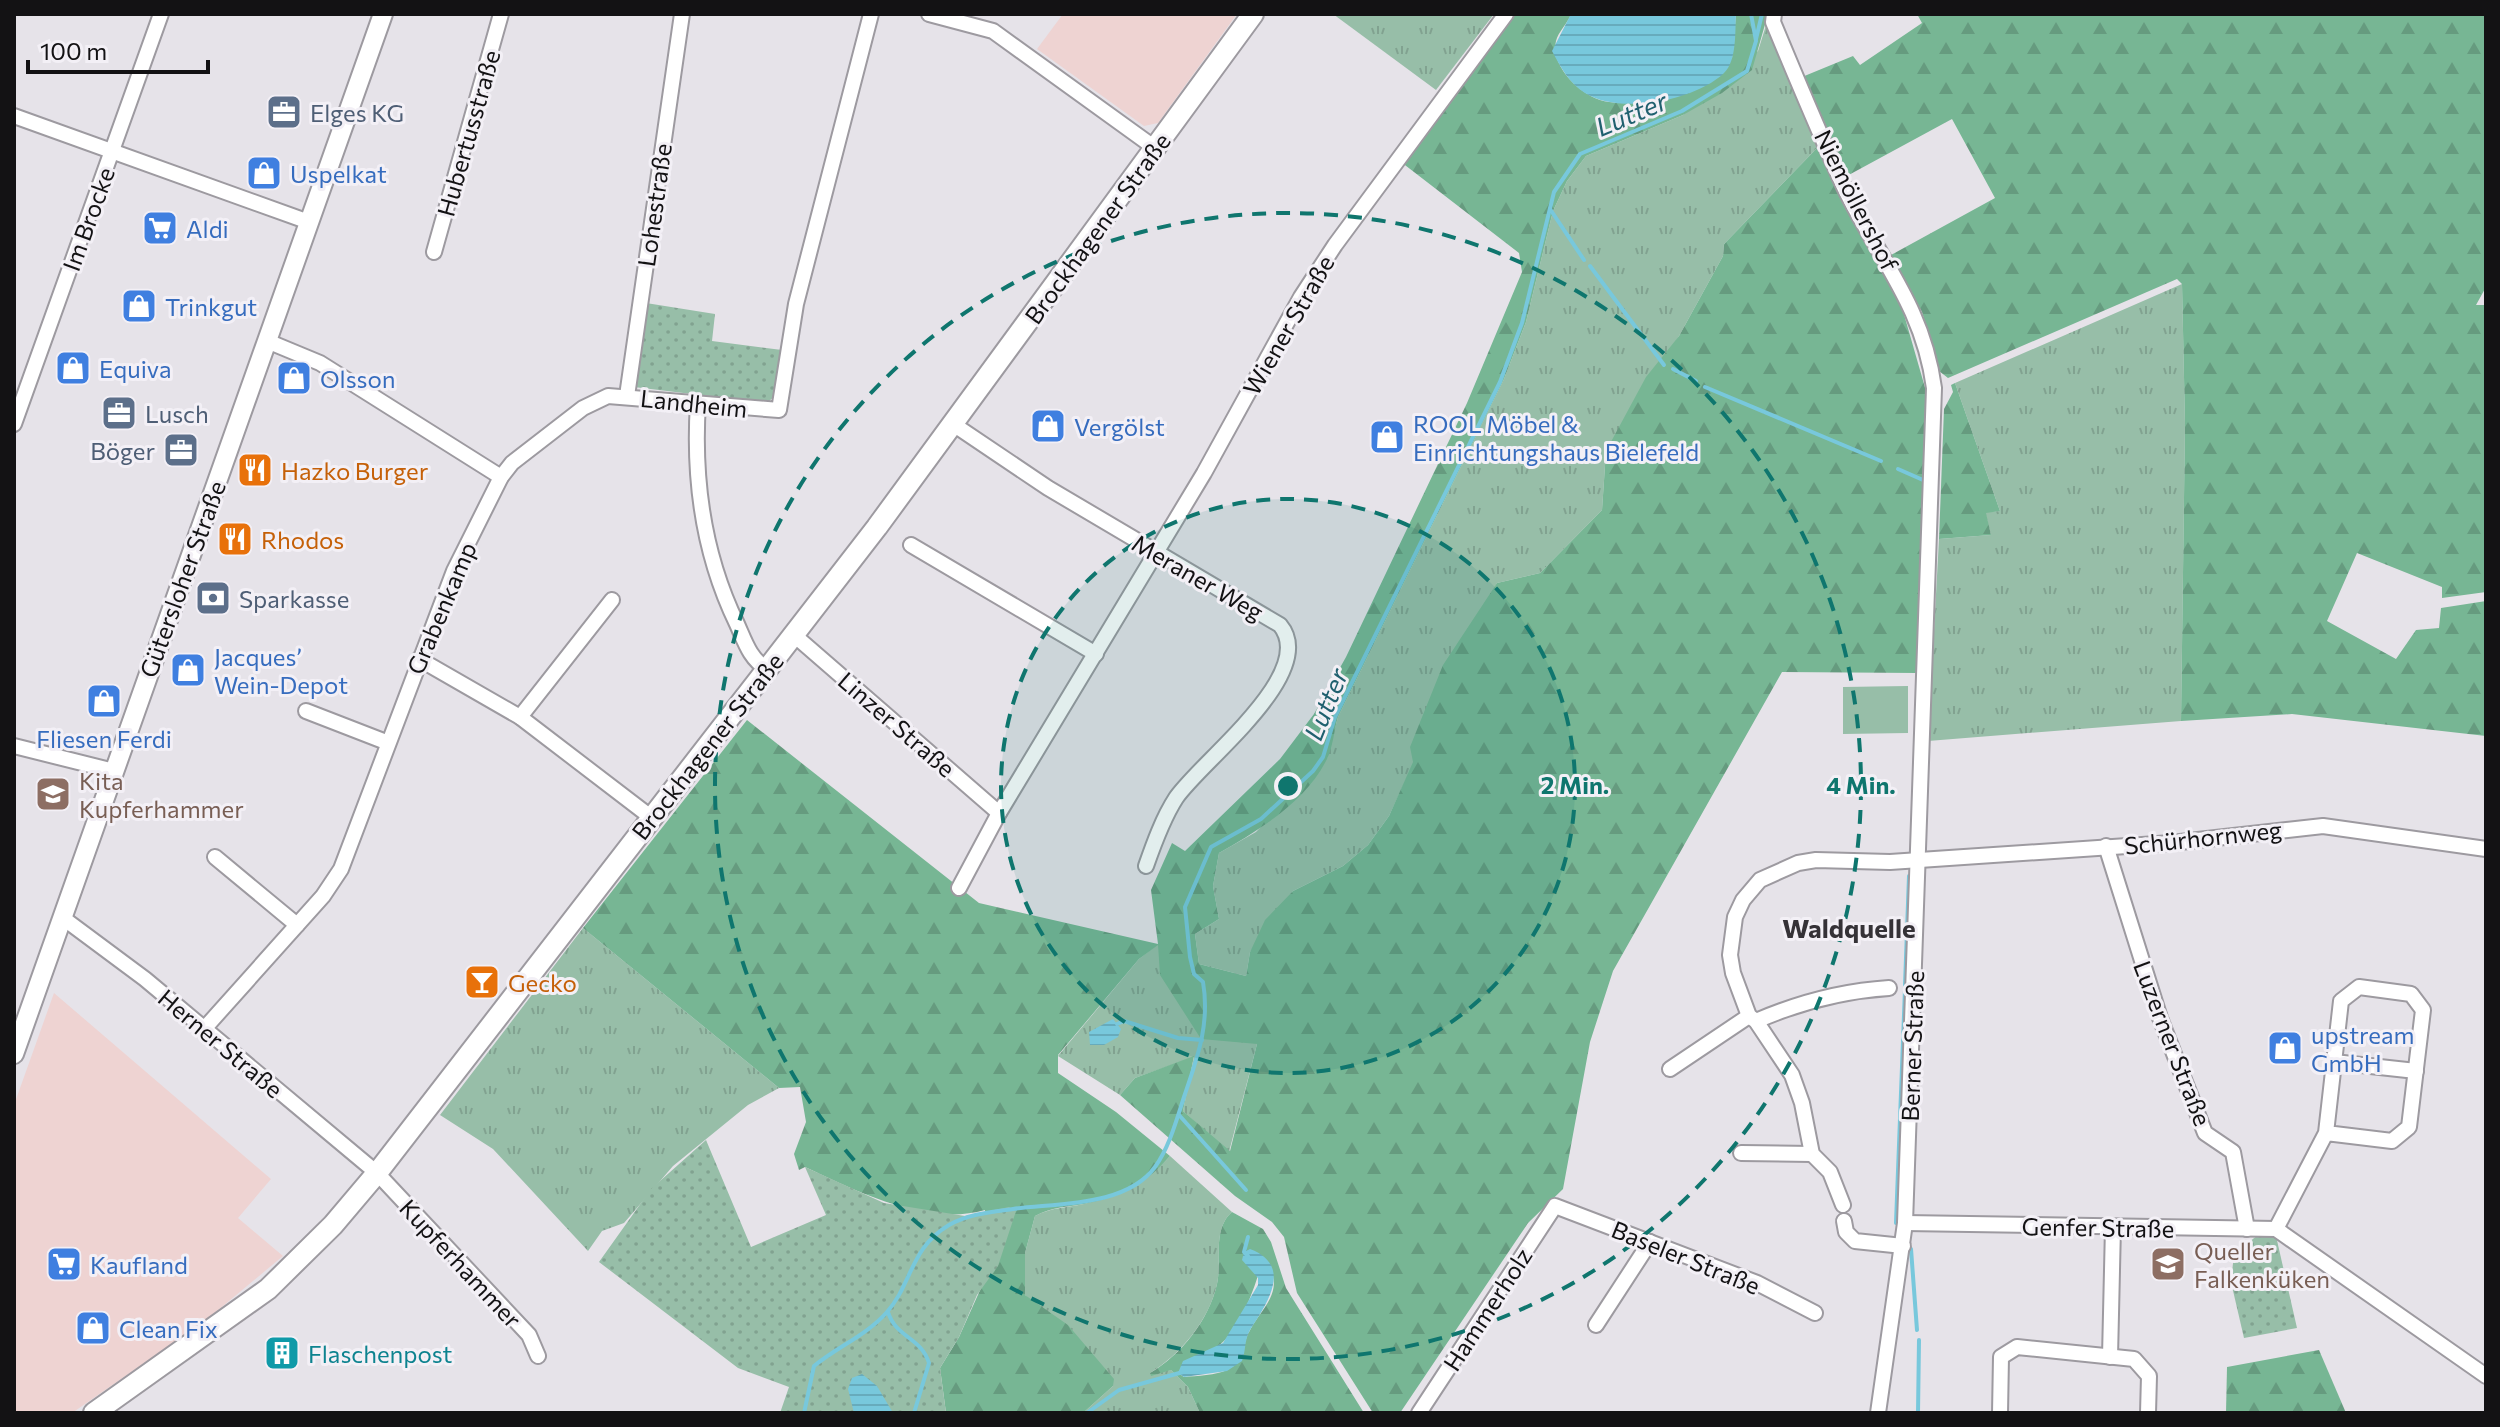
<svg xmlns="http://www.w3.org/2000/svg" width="2500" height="1427" font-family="Commissioner,sans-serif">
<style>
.commercial{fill:#eed3d2}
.grass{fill:url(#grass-tufts)}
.forest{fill:url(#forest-firs);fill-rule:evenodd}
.park{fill:url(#park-dots)}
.pitch{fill:#97bea8}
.water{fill:url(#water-rules)}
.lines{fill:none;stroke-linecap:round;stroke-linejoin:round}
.stream{stroke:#78c8dc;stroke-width:4}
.minor-casing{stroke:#9d9aa0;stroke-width:18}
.tertiary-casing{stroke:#9d9aa0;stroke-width:22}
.secondary-casing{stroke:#9d9aa0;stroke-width:24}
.minor{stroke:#fff;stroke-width:14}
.tertiary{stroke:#fff;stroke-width:18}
.secondary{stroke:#fff;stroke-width:20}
.ring{fill:none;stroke:#0f766e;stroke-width:4;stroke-dasharray:14 10}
.labels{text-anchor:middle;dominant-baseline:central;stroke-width:6;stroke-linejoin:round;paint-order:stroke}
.service-label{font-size:24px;fill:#4e5e75;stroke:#f3f0f6;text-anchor:start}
.street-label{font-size:24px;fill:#131214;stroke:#f3f0f6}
.shop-label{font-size:24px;fill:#366cbe;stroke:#f3f0f6;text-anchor:start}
.food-label{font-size:24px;fill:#c56008;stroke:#f3f0f6;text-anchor:start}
.education-label{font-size:24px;fill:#785e54;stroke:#f3f0f6;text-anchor:start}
.culture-label{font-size:24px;fill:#0d838f;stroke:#f3f0f6;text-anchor:start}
.water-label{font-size:26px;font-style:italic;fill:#20606f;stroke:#f3f0f6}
.neighbourhood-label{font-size:26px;font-weight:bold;fill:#353237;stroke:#f3f0f6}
.centre{fill:#0f766e;stroke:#f3f0f6;stroke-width:4}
.ring-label{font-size:24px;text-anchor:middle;font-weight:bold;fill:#0f766e;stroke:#f3f0f6;stroke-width:6;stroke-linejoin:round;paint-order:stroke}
</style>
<defs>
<pattern id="grass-tufts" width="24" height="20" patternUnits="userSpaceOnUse" patternTransform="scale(2)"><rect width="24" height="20" fill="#97bea8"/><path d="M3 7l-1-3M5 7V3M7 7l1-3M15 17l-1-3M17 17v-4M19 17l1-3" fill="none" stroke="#81a290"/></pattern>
<pattern id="forest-firs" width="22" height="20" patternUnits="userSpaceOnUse" patternTransform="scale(2)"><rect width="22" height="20" fill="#77b694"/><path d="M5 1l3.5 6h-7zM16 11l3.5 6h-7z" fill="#669b7f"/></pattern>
<pattern id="park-dots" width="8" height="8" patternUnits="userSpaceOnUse" patternTransform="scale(2)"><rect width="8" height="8" fill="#97bea8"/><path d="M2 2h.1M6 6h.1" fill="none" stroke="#81a290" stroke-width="1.8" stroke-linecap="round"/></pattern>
<pattern id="water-rules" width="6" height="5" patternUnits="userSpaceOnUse" patternTransform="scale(2)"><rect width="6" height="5" fill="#78c8dc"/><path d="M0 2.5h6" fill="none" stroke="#67abbc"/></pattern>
</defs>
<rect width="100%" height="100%" fill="#e6e3e9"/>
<g class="commercial">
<polygon points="1063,14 1237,14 1158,123 1144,126 1037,49"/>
<polygon points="54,993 271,1179 238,1218 283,1256 205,1321 72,1413 14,1413 14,1105"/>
</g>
<g class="grass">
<polygon points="1333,14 1494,14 1436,90"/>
<polygon points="1768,19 1819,146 1724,244 1723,256 1679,336 1606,451 1602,510 1540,573 1497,583 1389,816 1368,845 1343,866 1293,891 1250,952 1246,976 1199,964 1195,934 1219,919 1213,886 1219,853 1256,832 1327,758 1338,717 1504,379 1526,322 1553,211 1567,181 1586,156 1683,115 1758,51"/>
<polygon points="2182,284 2185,424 2181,721 1928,741 1939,539 1991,535 1985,512 2000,511 1955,383"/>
<polygon points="583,928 779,1088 748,1105 673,1166 624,1223 602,1231 588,1251 493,1149 440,1115"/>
<polygon points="1158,944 1257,1044 1229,1152 1183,1111 1194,1057 1135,1078 1120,1095 1058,1056 1139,959"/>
<path d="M1170,1156L1232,1212C1212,1229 1222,1262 1217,1284C1209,1320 1181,1354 1150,1373L1171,1370L1188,1387L1200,1413H1083L1113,1386L1025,1295V1253L1035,1216C1052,1207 1066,1208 1084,1204C1116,1196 1149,1180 1170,1156Z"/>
</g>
<g class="forest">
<path d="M1514,14H1571C1568,23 1558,32 1556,41C1550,68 1584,99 1609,102C1624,104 1638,101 1653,105L1732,58L1736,14H1768L1752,70L1722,93L1683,115L1586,156L1567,181L1553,211L1526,322L1504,379L1338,717C1334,730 1333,747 1327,759C1306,802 1259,830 1219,853L1213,886L1219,919L1195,934L1199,964L1246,976L1250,952L1265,920L1293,891L1343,866L1368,845L1389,816L1413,762L1410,747L1443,665L1497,583L1540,573L1602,510L1606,451L1646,377L1679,336L1723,256L1724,244L1819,146L1899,297L1928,398L1917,673L1782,672L1613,971L1590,1042L1563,1189L1528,1223L1400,1413H1373L1297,1293L1284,1237L1272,1222L1235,1196L1120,1095L1135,1078L1194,1056L1183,1111L1230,1151L1257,1044L1201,1039L1160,975L1158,945L1139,959L1058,1055V1073L1116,1112L1170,1156C1146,1184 1121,1197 1084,1204C1066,1207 1052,1207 1035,1216L1025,1253V1295L1068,1325L1114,1379L1113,1386L1083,1413H946L940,1368L959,1337L981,1288L985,1210C926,1227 857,1191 805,1167L799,1170L794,1154L806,1122L800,1087L779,1088L583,928L747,720L979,903L1158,944L1151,890L1172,843L1185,851L1280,759L1314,714L1346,657L1467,403L1522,272L1519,253L1401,162Z"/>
<polygon points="1917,14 2486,14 2486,287 2476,305 2486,305 2486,592 2442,598 2442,587 2357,553 2327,621 2396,659 2416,630 2439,628 2441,608 2486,601 2486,736 2292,714 2181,721 2185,424 2182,284 2177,279 1948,378 1939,371 1922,312 1891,255 1995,198 1952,119 1845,177 1802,77 1853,56 1860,65 1922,23"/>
<polygon points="1955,383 2000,511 1986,513 1991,535 1939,539 1944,409 1953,392 1951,385"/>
<path d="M1232,1212L1263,1229L1271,1242L1286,1288L1364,1413H1200L1188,1387L1171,1370L1151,1376L1150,1373C1181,1355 1209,1320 1217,1284C1222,1262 1212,1229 1232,1212ZM1263,1257C1289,1291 1262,1305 1248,1334C1241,1349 1246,1360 1227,1370C1217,1375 1196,1376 1184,1377L1178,1373C1193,1350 1199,1359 1218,1346C1241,1330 1257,1283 1263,1257Z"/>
<polygon points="2319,1350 2346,1413 2226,1413 2227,1367"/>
</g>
<g class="park">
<polygon points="646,303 715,314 712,341 782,350 777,394 767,403 634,387"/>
<polygon points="706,1140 751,1247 826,1215 805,1167 884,1203 965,1216 1009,1207 1016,1211 998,1266 977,1295 959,1337 940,1368 946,1413 780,1413 789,1387 738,1368 599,1262 651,1189"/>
<polygon points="2258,1235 2276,1236 2297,1328 2244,1338 2231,1282 2234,1254"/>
</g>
<polygon class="pitch" points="1908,686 1908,733 1843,734 1843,687"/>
<g class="water">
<path d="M1571,14H1736C1735,31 1737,61 1724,73C1695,101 1619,115 1585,93C1569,83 1561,68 1552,51Z"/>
<polygon points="1113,1019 1121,1029 1118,1037 1104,1045 1090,1045 1089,1032"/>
<path d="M1250,1249C1295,1266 1265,1306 1250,1330C1244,1341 1246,1351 1242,1361L1227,1371L1184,1377L1178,1373L1183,1361L1223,1343L1258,1285V1278L1242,1260L1244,1252Z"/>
<polygon points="862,1374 877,1386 893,1413 854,1413 848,1389 852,1378"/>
</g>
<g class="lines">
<g class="stream">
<polyline points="1756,39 1762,14"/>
<polyline points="1550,209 1584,260"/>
<polyline points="1590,266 1664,365"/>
<polyline points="1673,369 1696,381"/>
<polyline points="1705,387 1881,461"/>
<polyline points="1898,469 1923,480"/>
<polyline points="1905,985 1909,876"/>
<polyline points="1117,1024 1124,1021 1178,1038 1202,1040"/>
<polyline points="1179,1115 1246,1190"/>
<polyline points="1896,1223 1905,989"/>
<polyline points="1911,1249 1917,1330"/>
<polyline points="1248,1256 1244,1252 1248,1237"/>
<path d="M888,1312C896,1338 921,1337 929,1363L914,1413"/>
<path d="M804,1413L814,1366C837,1347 867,1335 887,1312C912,1284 910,1248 949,1225C968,1214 991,1212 1013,1209C1056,1203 1126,1207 1155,1167C1170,1146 1177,1118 1185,1094C1198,1056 1210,1023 1203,982L1194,974L1190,957L1185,907L1211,847L1261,819L1313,771L1323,757L1335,717L1500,382L1522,323L1554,192L1580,154L1682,111L1747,71L1756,41L1751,14"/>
<polyline points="1087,1413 1119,1390 1183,1372"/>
<polyline points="1918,1413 1919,1340"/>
</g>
<defs>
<g id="minor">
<polyline points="929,14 993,31 1155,148"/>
<path d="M1774,14L1773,22C1796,77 1819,133 1844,187C1878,258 1923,305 1934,388L1905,1223L1878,1413"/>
<polyline points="14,116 309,222"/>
<polyline points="434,252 501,14"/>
<polyline points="267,341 320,363 501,477"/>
<polyline points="627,396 682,14"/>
<path d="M698,403C693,480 703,554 737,624C745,642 750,659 767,669"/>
<polyline points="14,424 161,14"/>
<path d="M953,424L1048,488L1280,625C1320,673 1200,762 1176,798C1163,818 1154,843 1146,866"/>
<polyline points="911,545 1096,654"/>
<polyline points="794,635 999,813"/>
<polyline points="419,659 520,717 652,818"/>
<polyline points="306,711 386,742"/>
<polyline points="520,717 612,600"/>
<polyline points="14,746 114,771"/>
<polyline points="2106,846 2160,1018 2205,1133 2233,1152 2247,1229"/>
<polyline points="215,857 297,925"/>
<polyline points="959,888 999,813 1204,473 1301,297 1335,245 1506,14"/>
<polyline points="63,918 145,979 377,1173 529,1335 538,1356"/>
<path d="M1756,1021C1800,1002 1842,991 1889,988"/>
<polyline points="204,1029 323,896 341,869 454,571 501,477 512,463 583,408 608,396 779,410 796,304 871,14"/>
<polyline points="2334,1062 2416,1071"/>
<polyline points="1670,1069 1749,1016"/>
<polyline points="1741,1153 1812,1154"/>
<polyline points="1843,1205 1830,1172 1812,1154 1802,1103 1792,1075 1756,1021 1749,1016 1733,973 1730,955 1735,917 1743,900 1760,880 1798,863 1816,860 1890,862 2171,843 2323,826 2486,849"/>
<polyline points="1844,1221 1846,1232 1855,1241 1903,1246"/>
<polyline points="1905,1223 2276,1229 2486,1376"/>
<polyline points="2276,1229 2326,1133 2341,1001 2359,987 2411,994 2423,1010 2409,1127 2392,1141 2326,1133"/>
<polyline points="1596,1325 1650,1242"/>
<polyline points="2110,1357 2113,1227"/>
<polyline points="1419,1413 1555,1206 1757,1283 1815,1313"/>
<polyline points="2000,1413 2001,1357 2017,1347 2134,1359 2149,1376 2148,1413"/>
</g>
<polyline id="tertiary" points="14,1054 383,14"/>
<polyline id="secondary" points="94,1413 268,1289 333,1225 377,1173 877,527 1253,14"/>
</defs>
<use href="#minor" class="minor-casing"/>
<use href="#tertiary" class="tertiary-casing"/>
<use href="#secondary" class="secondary-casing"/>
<use href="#minor" class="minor"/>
<use href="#tertiary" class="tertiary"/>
<use href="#secondary" class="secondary"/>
</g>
<circle cx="1288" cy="786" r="287" fill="#0f766e" fill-opacity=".12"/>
<g class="ring">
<circle cx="1288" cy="786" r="287"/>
<circle cx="1288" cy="786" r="573"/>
</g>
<defs>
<symbol id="office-square" viewBox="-11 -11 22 22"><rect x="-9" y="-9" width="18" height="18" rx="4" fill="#5c6f8a" stroke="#f3f0f6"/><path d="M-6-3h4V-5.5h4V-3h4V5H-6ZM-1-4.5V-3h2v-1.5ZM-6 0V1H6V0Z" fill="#fff"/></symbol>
<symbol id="shop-square" viewBox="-11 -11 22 22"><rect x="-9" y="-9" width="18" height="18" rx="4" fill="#3f7fe0" stroke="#f3f0f6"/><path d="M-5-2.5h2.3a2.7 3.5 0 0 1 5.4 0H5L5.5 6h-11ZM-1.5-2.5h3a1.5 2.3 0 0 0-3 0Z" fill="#fff"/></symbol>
<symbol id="supermarket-square" viewBox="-11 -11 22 22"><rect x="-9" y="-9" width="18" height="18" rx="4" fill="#3f7fe0" stroke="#f3f0f6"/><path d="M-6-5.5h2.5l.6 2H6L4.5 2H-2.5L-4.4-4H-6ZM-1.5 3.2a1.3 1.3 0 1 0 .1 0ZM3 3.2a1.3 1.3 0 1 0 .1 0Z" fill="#fff"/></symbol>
<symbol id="restaurant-square" viewBox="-11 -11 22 22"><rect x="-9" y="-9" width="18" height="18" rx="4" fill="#e8710a" stroke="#f3f0f6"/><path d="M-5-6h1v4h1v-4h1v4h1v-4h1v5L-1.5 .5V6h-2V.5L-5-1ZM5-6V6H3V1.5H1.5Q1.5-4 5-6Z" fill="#fff"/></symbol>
<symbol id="bank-square" viewBox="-11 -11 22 22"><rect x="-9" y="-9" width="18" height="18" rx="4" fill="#5c6f8a" stroke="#f3f0f6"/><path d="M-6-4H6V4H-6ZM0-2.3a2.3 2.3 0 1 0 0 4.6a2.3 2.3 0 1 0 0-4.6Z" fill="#fff"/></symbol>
<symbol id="school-square" viewBox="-11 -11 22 22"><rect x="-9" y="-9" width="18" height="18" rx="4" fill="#8d6e63" stroke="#f3f0f6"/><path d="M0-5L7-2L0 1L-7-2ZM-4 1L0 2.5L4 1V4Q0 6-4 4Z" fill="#fff"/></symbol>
<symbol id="bar-square" viewBox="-11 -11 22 22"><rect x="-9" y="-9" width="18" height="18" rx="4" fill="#e8710a" stroke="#f3f0f6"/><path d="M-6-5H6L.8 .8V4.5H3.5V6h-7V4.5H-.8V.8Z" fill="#fff"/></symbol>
<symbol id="building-square" viewBox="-11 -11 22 22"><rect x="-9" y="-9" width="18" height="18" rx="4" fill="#0f9aa8" stroke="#f3f0f6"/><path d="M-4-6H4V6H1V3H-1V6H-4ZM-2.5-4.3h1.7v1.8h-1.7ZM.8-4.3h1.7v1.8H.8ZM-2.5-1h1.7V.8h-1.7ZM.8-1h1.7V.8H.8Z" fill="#fff"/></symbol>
</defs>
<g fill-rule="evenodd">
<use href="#office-square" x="264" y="92" width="40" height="40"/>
<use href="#shop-square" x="244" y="153" width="40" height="40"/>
<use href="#supermarket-square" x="140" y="208" width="40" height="40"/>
<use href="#shop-square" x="119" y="286" width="40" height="40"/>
<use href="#shop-square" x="53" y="348" width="40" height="40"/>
<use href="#shop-square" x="274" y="358" width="40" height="40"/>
<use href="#office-square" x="99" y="393" width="40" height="40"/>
<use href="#shop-square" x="1028" y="406" width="40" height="40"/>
<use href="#shop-square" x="1367" y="417" width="40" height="40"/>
<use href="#office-square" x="161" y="430" width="40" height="40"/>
<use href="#restaurant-square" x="235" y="450" width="40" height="40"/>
<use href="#restaurant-square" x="215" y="519" width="40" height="40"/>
<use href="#bank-square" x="193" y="578" width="40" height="40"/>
<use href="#shop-square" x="168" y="650" width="40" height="40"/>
<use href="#shop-square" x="84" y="681" width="40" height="40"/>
<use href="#school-square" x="33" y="774" width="40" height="40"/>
<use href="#bar-square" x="462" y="962" width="40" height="40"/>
<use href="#shop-square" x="2265" y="1028" width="40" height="40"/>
<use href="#supermarket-square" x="44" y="1244" width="40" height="40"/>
<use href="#school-square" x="2148" y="1244" width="40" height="40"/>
<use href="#shop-square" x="73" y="1308" width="40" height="40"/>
<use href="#building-square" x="262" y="1333" width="40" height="40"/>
</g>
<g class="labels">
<g class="service-label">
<text x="310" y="112">Elges KG</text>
<text x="145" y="413">Lusch</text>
<text x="155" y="450" text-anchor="end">Böger</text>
<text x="239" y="598">Sparkasse</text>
</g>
<g class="street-label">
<text transform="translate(468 133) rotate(-74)">Hubertusstraße</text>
<text transform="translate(1857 200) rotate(63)">Niemöllershof</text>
<text transform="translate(654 205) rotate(-82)">Lohestraße</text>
<text transform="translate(88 219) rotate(-70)">Im Brocke</text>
<text transform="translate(1097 228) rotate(-54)">Brockhagener Straße</text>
<text transform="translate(1288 325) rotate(-60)">Wiener Straße</text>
<text transform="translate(694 403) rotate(6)">Landheim</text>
<text transform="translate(1198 577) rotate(30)">Meraner Weg</text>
<text transform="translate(182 579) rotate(-70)">Gütersloher Straße</text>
<text transform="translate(441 608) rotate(-67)">Grabenkamp</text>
<text transform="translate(897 724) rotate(41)">Linzer Straße</text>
<text transform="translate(707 746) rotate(-52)">Brockhagener Straße</text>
<text transform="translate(2203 837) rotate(-6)">Schürhornweg</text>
<text transform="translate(221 1043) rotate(40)">Herner Straße</text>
<text transform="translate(2173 1043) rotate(69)">Luzerner Straße</text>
<text transform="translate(1912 1046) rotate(-88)">Berner Straße</text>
<text transform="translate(2098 1227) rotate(1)">Genfer Straße</text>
<text transform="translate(1686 1257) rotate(22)">Baseler Straße</text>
<text transform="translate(461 1263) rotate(47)">Kupferhammer</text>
<text transform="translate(1487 1309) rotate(-57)">Hammerholz</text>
</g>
<g class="shop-label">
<text x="290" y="173">Uspelkat</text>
<text x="186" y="228">Aldi</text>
<text x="165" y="306">Trinkgut</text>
<text x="99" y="368">Equiva</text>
<text x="320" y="378">Olsson</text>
<text x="1413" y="423">ROOL Möbel &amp;<tspan x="1413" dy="28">Einrichtungshaus Bielefeld</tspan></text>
<text x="1074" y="426">Vergölst</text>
<text x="214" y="656">Jacques’<tspan x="214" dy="28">Wein-Depot</tspan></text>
<text x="104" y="738" text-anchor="middle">Fliesen Ferdi</text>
<text x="2311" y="1034">upstream<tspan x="2311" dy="28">GmbH</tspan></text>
<text x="90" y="1264">Kaufland</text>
<text x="119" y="1328">Clean Fix</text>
</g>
<g class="food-label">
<text x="281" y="470">Hazko Burger</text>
<text x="261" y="539">Rhodos</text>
<text x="508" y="982">Gecko</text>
</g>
<g class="education-label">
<text x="79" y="780">Kita<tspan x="79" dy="28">Kupferhammer</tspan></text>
<text x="2194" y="1250">Queller<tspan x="2194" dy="28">Falkenküken</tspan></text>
</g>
<g class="culture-label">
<text x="308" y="1353">Flaschenpost</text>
</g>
<g class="water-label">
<text transform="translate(1631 113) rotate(-23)">Lutter</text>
<text transform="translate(1325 704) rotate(-68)">Lutter</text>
</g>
<g class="neighbourhood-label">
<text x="1849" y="927">Waldquelle</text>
</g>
</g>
<circle cx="1288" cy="786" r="12" class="centre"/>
<g class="ring-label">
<text x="1575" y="794">2 Min.</text>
<text x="1861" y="794">4 Min.</text>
</g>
<rect width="2500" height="1427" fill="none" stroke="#131214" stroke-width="32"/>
<path d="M28 60v12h180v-12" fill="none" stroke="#131214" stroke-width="4"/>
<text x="40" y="60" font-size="24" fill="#131214" stroke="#f3f0f6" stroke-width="6" paint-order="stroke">100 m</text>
</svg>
